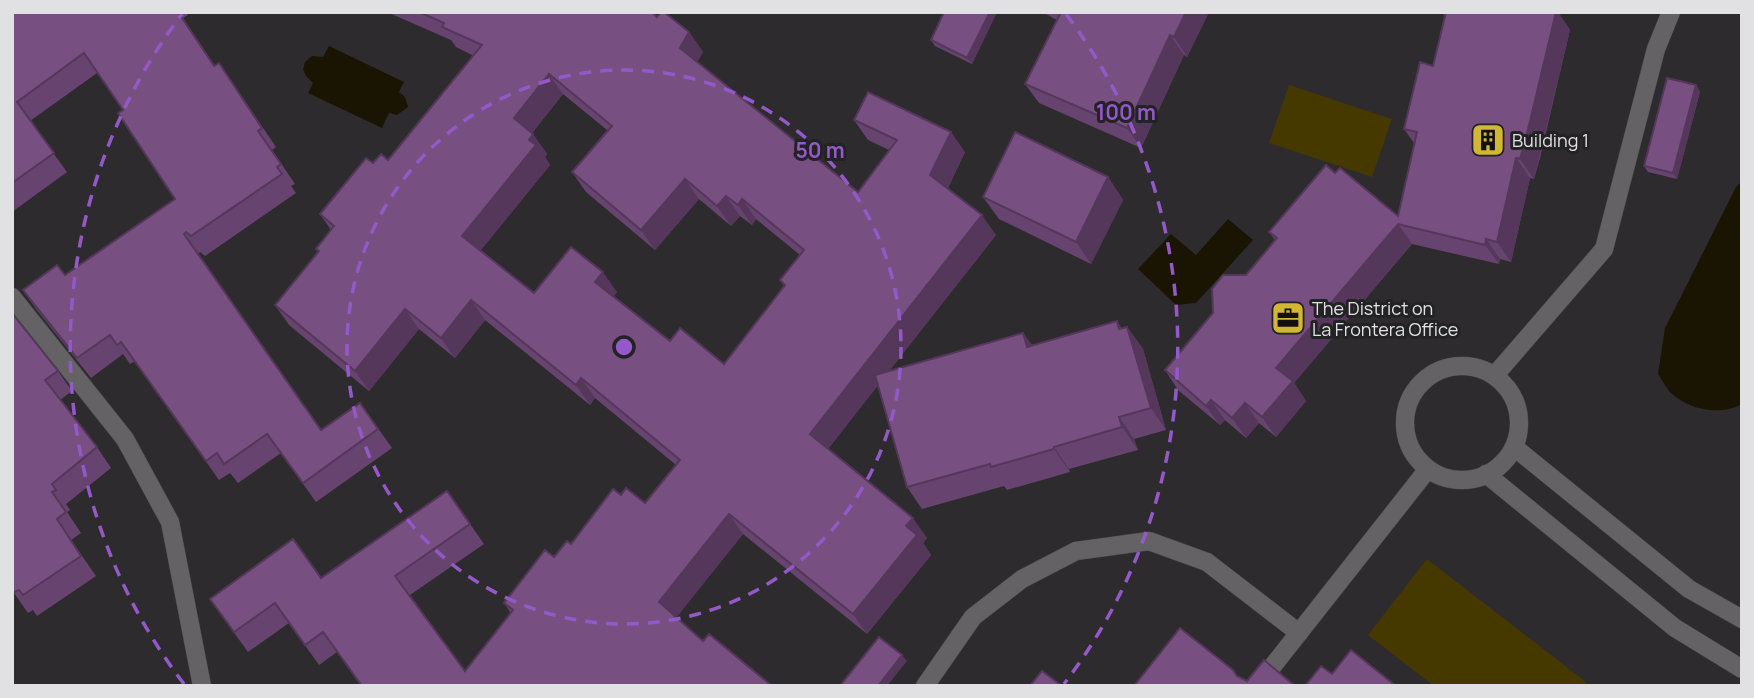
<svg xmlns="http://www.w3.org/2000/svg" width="1754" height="698" font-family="Manrope,sans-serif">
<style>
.green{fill:#453900}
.water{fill:#1a1502}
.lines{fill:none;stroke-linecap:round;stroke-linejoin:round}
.lane-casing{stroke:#4b494b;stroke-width:19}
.lane{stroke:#646265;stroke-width:18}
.wall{fill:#67446f;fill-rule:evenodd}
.shaded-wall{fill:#54375a}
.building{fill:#784f81;stroke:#54375a;stroke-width:2;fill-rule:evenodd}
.ring{fill:none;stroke:#9459c8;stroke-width:3.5;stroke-dasharray:12 9}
.labels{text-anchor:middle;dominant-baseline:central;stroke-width:6;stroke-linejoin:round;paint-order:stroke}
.poi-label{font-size:18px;fill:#e1e0e2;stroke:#232224;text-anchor:start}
.centre{fill:#9459c8;stroke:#232224;stroke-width:3.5}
.ring-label{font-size:21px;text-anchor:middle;font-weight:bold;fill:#9459c8;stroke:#232224;stroke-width:6;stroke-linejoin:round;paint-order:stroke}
</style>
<rect width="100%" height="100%" fill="#2d2b2e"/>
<g class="green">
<polygon points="1289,85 1392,119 1372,177 1269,143"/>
<polygon points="1427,559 1586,682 1583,686 1434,686 1368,635"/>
</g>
<g class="water">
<polygon points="329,46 404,82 399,92 405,97 408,107 397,115 389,113 382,128 308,93 313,83 306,76 303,69 305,62 312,56 323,57"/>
<path d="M1742,181V404C1720,416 1689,410 1671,393C1666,388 1662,380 1658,374L1665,328L1736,187Z"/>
<polygon points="1228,219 1253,240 1196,303 1176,305 1138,269 1171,234 1196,255"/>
</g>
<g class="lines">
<defs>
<g id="lane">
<polyline points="12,297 125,439 170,522 202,686"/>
<circle cx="1462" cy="423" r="57"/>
<polyline points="1495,375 1604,249 1656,49 1671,12"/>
<polyline points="1514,447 1689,589 1742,619"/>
<polyline points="1486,474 1675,628 1742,669"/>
<polyline points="925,686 973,617 1022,579 1076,551 1149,541 1207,562 1299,633"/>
<polyline points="1257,686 1428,469"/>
</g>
</defs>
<use href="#lane" class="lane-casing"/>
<use href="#lane" class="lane"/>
</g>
<g class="wall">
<polygon points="12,12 186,12 188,15 183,18 215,66 219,63 276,147 272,150 295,184 291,186 296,193 205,256 200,252 198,254 321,430 360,403 392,448 316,502 281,453 238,483 230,473 219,480 135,361 130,364 123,354 91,378 36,309 23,290 65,275 175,199 123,110 97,73 30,121 67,172 12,212"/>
<path d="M387,12H652L657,17L689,32L703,52L697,62L858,192L889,150L868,140L854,120L965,152L948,188L996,235L889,371L1023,333L1032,345L1127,327L1143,349L1166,430L1134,439L1138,450L1069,469L1070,472L1007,490L1004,486L922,509L907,487L878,385L828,449L927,538L923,543L931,555L867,634L743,534L676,617L703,641L772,686H361L337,652L319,665L289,623L248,652L210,599L321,578L447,491L484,544L410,595L465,671L511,613L504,603L554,557L571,544L621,495L645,503L676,465L595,398L590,405L485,320L455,358L419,329L369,391L289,325L275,305L319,252L316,249L331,230L320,214L373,163L388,160L474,56L456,47L451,40ZM563,94L607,130L572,172L586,192L655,250L699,199L731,226L740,216L752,225L756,219L800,255L780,280L784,286L724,364L670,341L613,297L617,292L534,293L481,250L550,165L545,157L547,154L532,133Z"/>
<polygon points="944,12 997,12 972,64 935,46 931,40"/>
<polygon points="1045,12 1209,12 1187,57 1184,55 1141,148 1039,103 1025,84 1057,20 1046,14"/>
<polygon points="1442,12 1558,12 1570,30 1540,158 1534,179 1530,178 1511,262 1500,259 1499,264 1412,244 1294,383 1306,401 1276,437 1259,423 1246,438 1225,420 1220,425 1178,390 1165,370 1275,240 1269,232 1335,173 1398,216 1414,143 1404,129 1433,66 1445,17"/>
<polygon points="1696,85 1700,92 1677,179 1648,172 1644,166"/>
<polygon points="1108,177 1123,200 1091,264 999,219 983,197"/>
<polygon points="12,313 58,371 72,391 60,400 97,447 111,468 66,504 70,510 67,512 81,533 71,540 96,576 37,616 33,610 28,613 12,590"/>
</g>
<g class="shaded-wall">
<polygon points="990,12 997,12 972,64 967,58"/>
<polygon points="1186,12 1209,12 1187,57 1174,37"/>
<polygon points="1551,12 1558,12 1570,30 1534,179 1520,159"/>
<polygon points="689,32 703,52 694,68 680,48"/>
<polygon points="1170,35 1184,55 1141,148 1127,128"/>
<polygon points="549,74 563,94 528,138 514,118"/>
<polygon points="1696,85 1700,92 1677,179 1673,173"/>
<polygon points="951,132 965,152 944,195 930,175"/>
<polygon points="533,134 547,154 545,157 550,165 476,256 462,236"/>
<polygon points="1516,158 1530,178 1511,262 1497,242"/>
<polygon points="1108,177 1123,200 1091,264 1076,242"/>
<polygon points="685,179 699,199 655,250 641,230"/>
<polygon points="726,196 740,216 731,226 717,206"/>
<polygon points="742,199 756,219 752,225 738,205"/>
<polygon points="982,215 996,235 824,454 810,434"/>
<polygon points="1398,224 1412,244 1294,383 1306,401 1276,437 1262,417 1276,368"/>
<polygon points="1486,239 1500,259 1499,264 1485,245"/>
<polygon points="603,272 617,292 609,302 595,282"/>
<polygon points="471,300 485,320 455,358 441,338"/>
<polygon points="405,309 419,329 369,391 355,371"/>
<polygon points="1117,321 1132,343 1127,327 1143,349 1166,430 1151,408"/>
<polygon points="1023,333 1039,356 1027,347"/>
<polygon points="581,378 595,398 590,405 576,385"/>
<polygon points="1211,400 1225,420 1220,425 1206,406"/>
<polygon points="1245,403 1259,423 1246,438 1232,418"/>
<polygon points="1119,417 1134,439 1138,450 1122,427"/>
<polygon points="1054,447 1069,469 1070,472 1054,449"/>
<polygon points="729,514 743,534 673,622 659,602"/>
<polygon points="913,518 927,538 923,543 931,555 867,634 853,614 906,526"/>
<polygon points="902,655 907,661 887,686 878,686"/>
</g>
<g class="building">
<polygon points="12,12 178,12 214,66 219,63 262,128 258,131 281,164 277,167 282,174 191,236 186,232 184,234 321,430 360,403 378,429 303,483 267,434 224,464 217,453 206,461 121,342 117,345 110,335 77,358 23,290 57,265 65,275 175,199 118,113 123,110 84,53 17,102 54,153 12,183"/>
<path d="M419,12H652L657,17L661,12H664L689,32L680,48L858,192L897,140L854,120L868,92L951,132L930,175L982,215L810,434L913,518L906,526L917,535L853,614L729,514L659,602L703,641L709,634L772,686H362L323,632L305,645L275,603L234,632L210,599L293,539L321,578L447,491L470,524L395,576L465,671L513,610L504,603L545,550L554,557L567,541L571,544L613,489L621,495L626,488L645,503L680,460L581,378L576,385L471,300L441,338L405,309L355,371L275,305L319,251L316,249L334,226L320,214L366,158L373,163L381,154L388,160L482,45L442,27L444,23ZM549,74L612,126L572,172L641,230L685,179L717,206L726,196L738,205L742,199L804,250L780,280L785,285L724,364L680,328L670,341L595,282L603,272L571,247L534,293L462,236L536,145L529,140L533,134L514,118Z"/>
<polygon points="944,12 990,12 967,58 931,40"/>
<polygon points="1061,12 1186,12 1174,37 1170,35 1127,128 1025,84"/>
<polygon points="1446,12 1556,12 1526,138 1520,159 1516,158 1497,242 1486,239 1485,245 1398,224 1276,368 1293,381 1262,417 1245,403 1232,418 1211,400 1206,406 1165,370 1213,313 1212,289 1223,275 1246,275 1277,238 1269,232 1326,165 1335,173 1340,168 1398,216 1417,132 1404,129 1420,62 1433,66"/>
<polygon points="1667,78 1696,85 1673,173 1644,166"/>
<polygon points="1015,132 1108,177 1076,242 983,197"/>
<polygon points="12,313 58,371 45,380 97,447 52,484 56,490 52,492 66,512 57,519 81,556 23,595 19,590 14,592 12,590"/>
<polygon points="1117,321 1119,329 1127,327 1151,408 1119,417 1122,427 1054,447 1054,449 991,467 990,464 907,487 875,375 1023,333 1027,347"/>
<polygon points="1180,628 1233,670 1237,676 1247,681 1264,660 1295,686 1134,686"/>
<polygon points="879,637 902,655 878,686 840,686"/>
<polygon points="1351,650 1396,686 1305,686 1321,666 1332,674"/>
<polygon points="1042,671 1062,686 1030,686"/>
</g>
<g class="ring">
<circle cx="624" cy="347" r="277"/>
<path d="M184 684A554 554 0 0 1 182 14M1066 14A554 554 0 0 1 1064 684"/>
</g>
<defs>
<symbol id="building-square" viewBox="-11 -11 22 22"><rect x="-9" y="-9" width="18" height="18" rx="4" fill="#d2b735" stroke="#232224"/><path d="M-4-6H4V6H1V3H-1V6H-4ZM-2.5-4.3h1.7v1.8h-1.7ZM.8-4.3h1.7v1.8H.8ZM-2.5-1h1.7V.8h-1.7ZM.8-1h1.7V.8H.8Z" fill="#111"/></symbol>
<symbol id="office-square" viewBox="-11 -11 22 22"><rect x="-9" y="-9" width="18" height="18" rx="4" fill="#d2b735" stroke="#232224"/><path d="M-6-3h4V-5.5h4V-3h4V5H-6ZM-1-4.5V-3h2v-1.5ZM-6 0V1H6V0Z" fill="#111"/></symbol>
</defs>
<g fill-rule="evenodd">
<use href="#building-square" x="1469" y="121" width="38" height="38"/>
<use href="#office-square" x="1269" y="299" width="38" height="38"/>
</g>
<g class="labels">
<g class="poi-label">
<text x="1512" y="140">Building 1</text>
<text x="1312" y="308">The District on<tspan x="1312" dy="21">La Frontera Office</tspan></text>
</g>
</g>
<circle cx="624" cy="347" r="10" class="centre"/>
<g class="ring-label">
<text x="1126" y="120">100 m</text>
<text x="820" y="158">50 m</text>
</g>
<rect width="1754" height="698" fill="none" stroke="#e1e0e2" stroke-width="28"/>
</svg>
